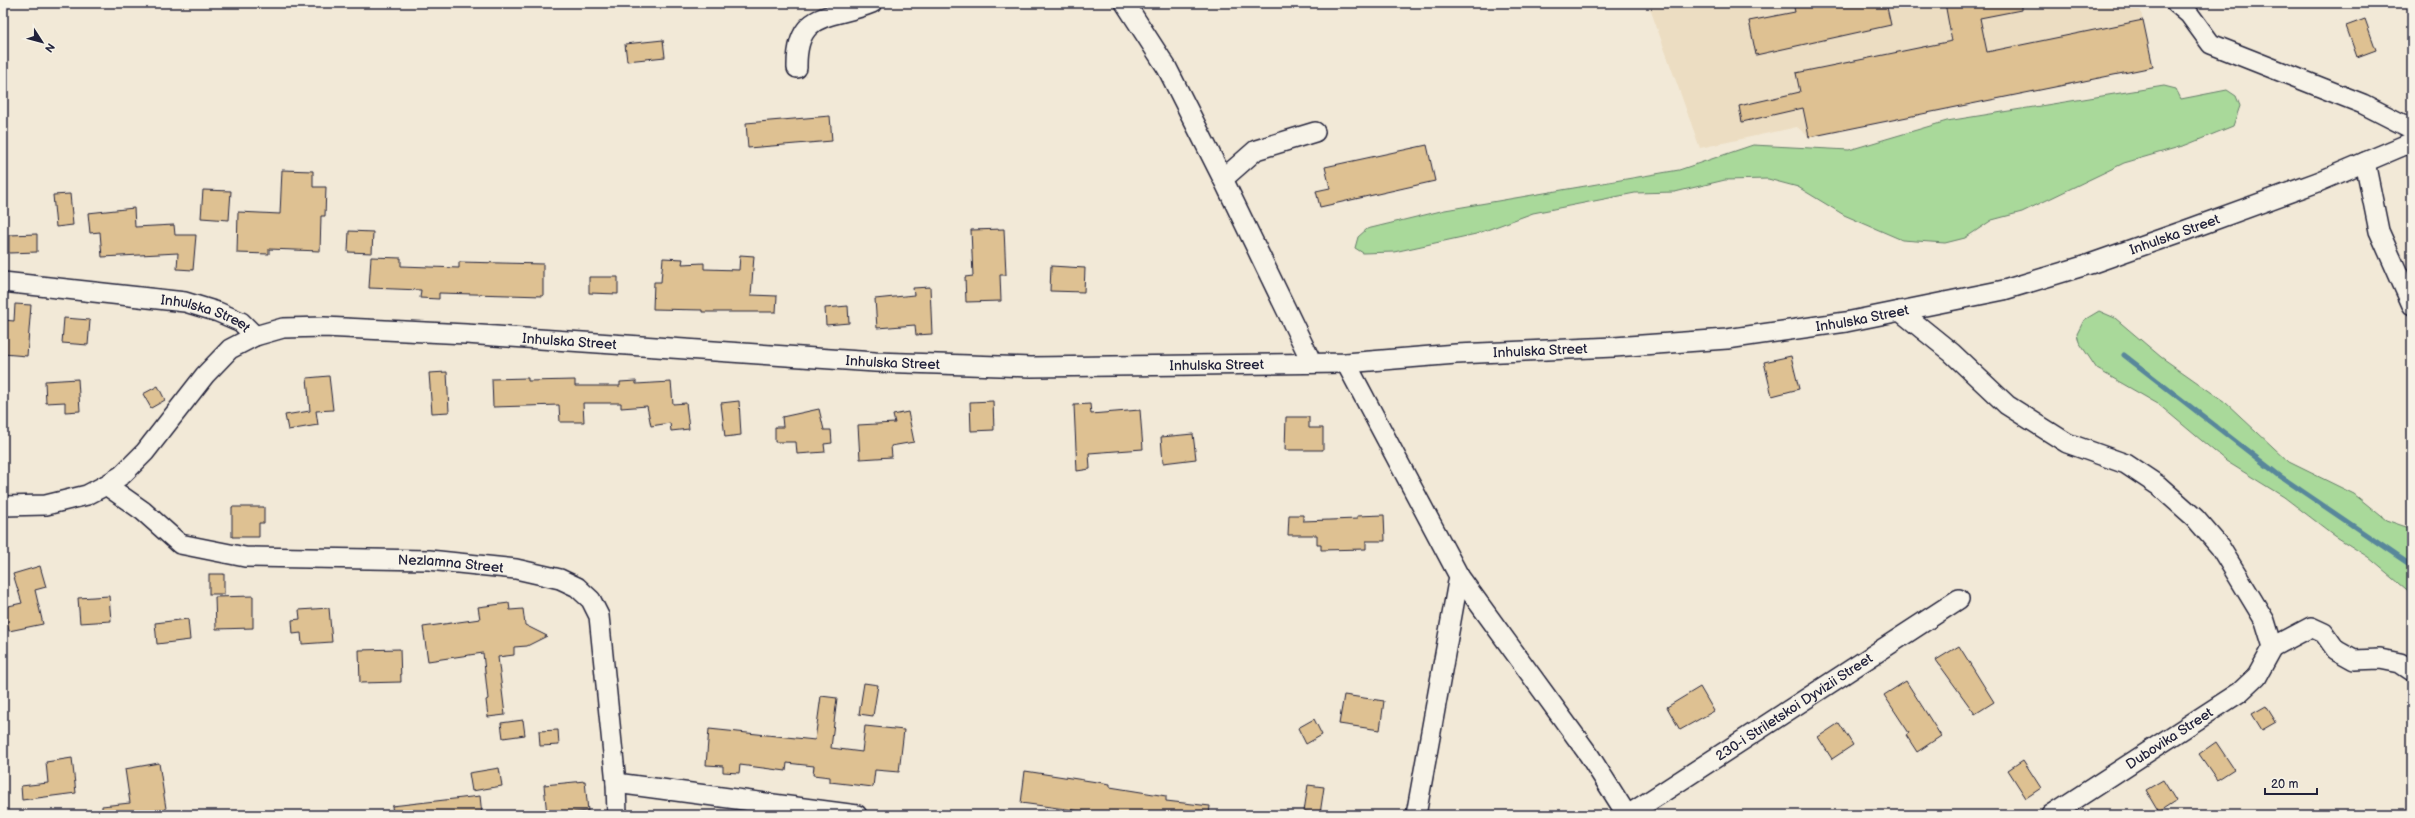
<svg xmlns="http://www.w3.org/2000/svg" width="2415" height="818" font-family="'Balsamiq Sans',sans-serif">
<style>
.built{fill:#ecddc2}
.green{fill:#a9d99a;stroke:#667e6a}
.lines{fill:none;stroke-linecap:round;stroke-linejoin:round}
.stream{stroke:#59879b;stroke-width:5}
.building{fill:#dec192;stroke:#22223b}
.minor-casing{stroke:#22223b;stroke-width:22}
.minor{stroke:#f7f3e8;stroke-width:19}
.labels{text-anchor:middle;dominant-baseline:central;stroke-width:3;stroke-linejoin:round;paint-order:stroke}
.street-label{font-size:14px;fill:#22223b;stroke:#f7f3e8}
</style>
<rect width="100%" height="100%" fill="#f2e9d7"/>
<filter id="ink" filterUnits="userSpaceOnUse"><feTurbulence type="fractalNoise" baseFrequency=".025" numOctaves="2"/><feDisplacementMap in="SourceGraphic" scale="8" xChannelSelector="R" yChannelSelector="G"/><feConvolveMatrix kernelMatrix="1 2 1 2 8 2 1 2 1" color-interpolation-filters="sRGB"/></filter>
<g filter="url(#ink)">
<polygon class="built" points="1648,3 2139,3 2153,67 1809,137 1797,127 1700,148"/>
<g class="green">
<polygon points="2164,86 2176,89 2181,99 2227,90 2236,96 2240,106 2233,126 2186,145 2124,163 2022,212 1992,220 1965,238 1945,243 1902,240 1844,215 1798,187 1768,179 1725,180 1675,192 1635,193 1533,213 1476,234 1394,252 1363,253 1355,248 1358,237 1367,229 1445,210 1679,170 1753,145 1849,150 1947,121"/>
<polygon points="2099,311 2115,318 2161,357 2225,402 2289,462 2354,494 2386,520 2412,529 2412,594 2368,557 2335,536 2284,497 2226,461 2158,404 2097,369 2079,342 2077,334 2084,320"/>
</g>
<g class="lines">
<polyline class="stream" points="2124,355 2280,476 2412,566"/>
</g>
<g class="building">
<polygon points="1793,3 1886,3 1891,25 1756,55 1749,21 1795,12"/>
<polygon points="1945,3 2021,3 2021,10 1980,18 1987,52 2143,20 2153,67 1809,137 1803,108 1742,122 1739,106 1800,92 1796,73 1952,41"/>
<polygon points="2365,19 2376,50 2357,57 2346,26"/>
<polygon points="663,40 665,57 627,61 625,44"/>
<polygon points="830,116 832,141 748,148 746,123"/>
<polygon points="1427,145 1435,181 1320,207 1316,191 1330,188 1325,167"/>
<polygon points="282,170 313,171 313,187 326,187 325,216 321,216 320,251 269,249 269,254 237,253 238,212 280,214"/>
<polygon points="203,190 231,191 229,220 201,218"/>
<polygon points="70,194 73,225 56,227 53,195"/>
<polygon points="134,208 135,227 174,225 175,235 196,235 193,270 177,269 178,253 102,257 100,232 90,233 88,213"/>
<polygon points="1004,229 1006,275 1000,275 1001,301 966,302 965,277 973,276 971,230"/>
<polygon points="349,231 373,232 372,253 348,252"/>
<polygon points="37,234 37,252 9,253 9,235"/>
<polygon points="740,255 754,256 751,295 777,296 776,312 702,312 702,310 653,309 654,282 661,282 663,258 683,259 682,264 704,263 704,269 739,270"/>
<polygon points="371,257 401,258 401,266 459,268 459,262 543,264 543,296 439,293 439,299 420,298 421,290 369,288"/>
<polygon points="1051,266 1085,268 1084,292 1050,291"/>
<polygon points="589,277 618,277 618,294 589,293"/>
<polygon points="930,287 932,334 916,335 915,325 877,328 875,299 914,295 913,288"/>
<polygon points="15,304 31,305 27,356 3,354 3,320 14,321"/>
<polygon points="848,306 849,323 826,325 825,308"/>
<polygon points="64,318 90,320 88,345 62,343"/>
<polygon points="1791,356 1799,389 1772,396 1764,362"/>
<polygon points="447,372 449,412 432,413 429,373"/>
<polygon points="329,376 333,410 316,411 318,425 288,430 285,415 310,411 307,378"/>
<polygon points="528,378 528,381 575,380 575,386 620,386 620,382 636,381 636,384 671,382 673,404 686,403 689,429 671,431 670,423 651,426 647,406 621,408 621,403 583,403 584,422 560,422 559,405 493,407 492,379"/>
<polygon points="78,379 80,411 65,412 65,402 46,403 45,381"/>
<polygon points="158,386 165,400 151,408 143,394"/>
<polygon points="739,401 741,435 725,437 721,403"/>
<polygon points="993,401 994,430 971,431 970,402"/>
<polygon points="1090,404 1091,414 1140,410 1143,449 1089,453 1090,469 1077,471 1074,405"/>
<polygon points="819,409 824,430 831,430 832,443 824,444 825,452 797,454 796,442 775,442 775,427 783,427 782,417"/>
<polygon points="908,412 914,442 891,446 892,457 860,459 858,425 895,423 893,415"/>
<polygon points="1286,417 1309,417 1309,428 1323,428 1323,450 1285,450"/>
<polygon points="1193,434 1196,459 1163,463 1161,437"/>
<polygon points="232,507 264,507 264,523 259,523 259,537 232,537"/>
<polygon points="1289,515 1303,515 1303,521 1357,519 1357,516 1384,515 1385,541 1366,541 1366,549 1321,550 1321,545 1317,545 1317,535 1288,535"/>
<polygon points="40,566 46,587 35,590 43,624 9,631 4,607 22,603 13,574"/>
<rect x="209" y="574" width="15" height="20"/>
<polygon points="109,596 111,621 80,623 78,598"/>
<polygon points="253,596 253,628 216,629 215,597"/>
<polygon points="509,603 510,610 523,609 525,625 547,636 527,646 514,647 514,655 498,657 505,715 488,717 486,700 488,699 483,653 428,661 423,627 480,619 478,607"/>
<polygon points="329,608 332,642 302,644 301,633 293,634 292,620 300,619 299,610"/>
<polygon points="188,619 190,640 157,644 155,623"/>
<polygon points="1959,646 1994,702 1975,714 1936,660"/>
<polygon points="400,649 401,682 360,683 359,650"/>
<polygon points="1906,681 1941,736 1917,752 1906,735 1909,733 1884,695"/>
<polygon points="864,683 878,685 873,716 859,714"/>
<polygon points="1700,687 1714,711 1680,730 1667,707"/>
<polygon points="1344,695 1384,701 1380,730 1339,724"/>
<polygon points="821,696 837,698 831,748 862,752 865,726 904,730 899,772 875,770 873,787 830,782 830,777 813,775 814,766 787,763 786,771 740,765 739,773 723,772 723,766 706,765 709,729 815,740"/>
<polygon points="2266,706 2276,722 2262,730 2252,714"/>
<polygon points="1314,719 1322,735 1306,744 1298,728"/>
<polygon points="523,720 525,735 503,738 501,723"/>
<polygon points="1839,723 1853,745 1832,759 1818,737"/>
<polygon points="558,730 559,745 540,746 539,731"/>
<polygon points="2216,742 2234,769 2217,780 2199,754"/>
<polygon points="72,758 76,793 22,800 21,786 48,783 46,762"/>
<polygon points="2023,760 2041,788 2026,798 2008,770"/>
<polygon points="159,763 167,815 102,815 102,806 130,803 125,769"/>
<polygon points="499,768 502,786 472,791 469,773"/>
<polygon points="1025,771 1110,784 1110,787 1166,796 1166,801 1210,806 1209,815 1087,815 1088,812 1021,803"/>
<polygon points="2163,780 2176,801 2159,812 2146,790"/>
<polygon points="585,781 588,811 547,815 544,785"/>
<polygon points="1308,785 1324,787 1320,814 1304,811"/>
<polygon points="480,796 482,815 393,815 392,806"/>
</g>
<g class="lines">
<defs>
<g id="minor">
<polyline points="1125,3 1167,68 1223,179 1312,363"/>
<polyline points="2176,3 2189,14 2211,44 2363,104 2412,129"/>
<path d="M797,68C796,9 831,20 872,3"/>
<polyline points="2365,162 2379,231 2412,305"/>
<polyline points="1223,179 1256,150 1315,132"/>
<path id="s1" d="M3,282L185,302L218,312L241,322L255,336"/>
<polyline points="1900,311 1952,353 2007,405 2067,443 2126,464 2159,486 2195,518 2220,547 2239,578 2265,621 2273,647 2311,627 2324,633 2336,650 2354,660 2380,659 2400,663 2412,671"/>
<polyline points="1346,363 1459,576 1416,815"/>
<path id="s2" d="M106,485L143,511L180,544L245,557L429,560L516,569L560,579L577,587L591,600L599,616L616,783L617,815"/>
<path id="s3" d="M3,506L46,505L87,495L106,485L122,475L145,452L205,375L230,349L255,336L283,328L324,327L466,334L875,362L1031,367L1346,363L1456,354L1614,347L1727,339L1846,322L2004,290L2090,264L2181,232L2318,182L2412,142"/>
<polyline points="1459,576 1589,755 1627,815"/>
<polyline points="616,783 857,815"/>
<path id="s4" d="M1628,815L1959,599"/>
<path id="s5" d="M2051,815L2240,692L2257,676L2273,647"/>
</g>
</defs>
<use href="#minor" class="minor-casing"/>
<use href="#minor" class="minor"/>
</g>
</g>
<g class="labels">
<g class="street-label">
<text stroke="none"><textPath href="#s3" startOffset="2256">Inhulska Street</textPath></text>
<text stroke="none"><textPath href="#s1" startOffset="206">Inhulska Street</textPath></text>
<text stroke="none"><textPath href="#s3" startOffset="1932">Inhulska Street</textPath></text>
<text stroke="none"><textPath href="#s3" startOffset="636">Inhulska Street</textPath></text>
<text stroke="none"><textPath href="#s3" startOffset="1608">Inhulska Street</textPath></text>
<text stroke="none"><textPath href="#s3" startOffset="960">Inhulska Street</textPath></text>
<text stroke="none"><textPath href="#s3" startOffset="1284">Inhulska Street</textPath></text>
<text stroke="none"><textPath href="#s2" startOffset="367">Nezlamna Street</textPath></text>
<text stroke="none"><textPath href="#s4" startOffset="198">230-i Striletskoi Dyvizii Street</textPath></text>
<text stroke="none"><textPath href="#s5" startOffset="141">Dubovika Street</textPath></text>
</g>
</g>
<rect width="2415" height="818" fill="none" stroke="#f7f3e8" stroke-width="16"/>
<rect x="8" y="8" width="2399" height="802" fill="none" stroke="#22223b" stroke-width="1.5" filter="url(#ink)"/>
<g transform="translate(42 42) rotate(126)" stroke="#f7f3e8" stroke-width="3" paint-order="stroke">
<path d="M0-3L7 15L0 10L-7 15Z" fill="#22223b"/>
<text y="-6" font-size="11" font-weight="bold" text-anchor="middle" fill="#22223b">N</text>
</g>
<path d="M2265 788v6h52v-6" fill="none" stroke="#22223b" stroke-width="2"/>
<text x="2271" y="788" font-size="12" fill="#22223b" stroke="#f7f3e8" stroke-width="3" paint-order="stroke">20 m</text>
</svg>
